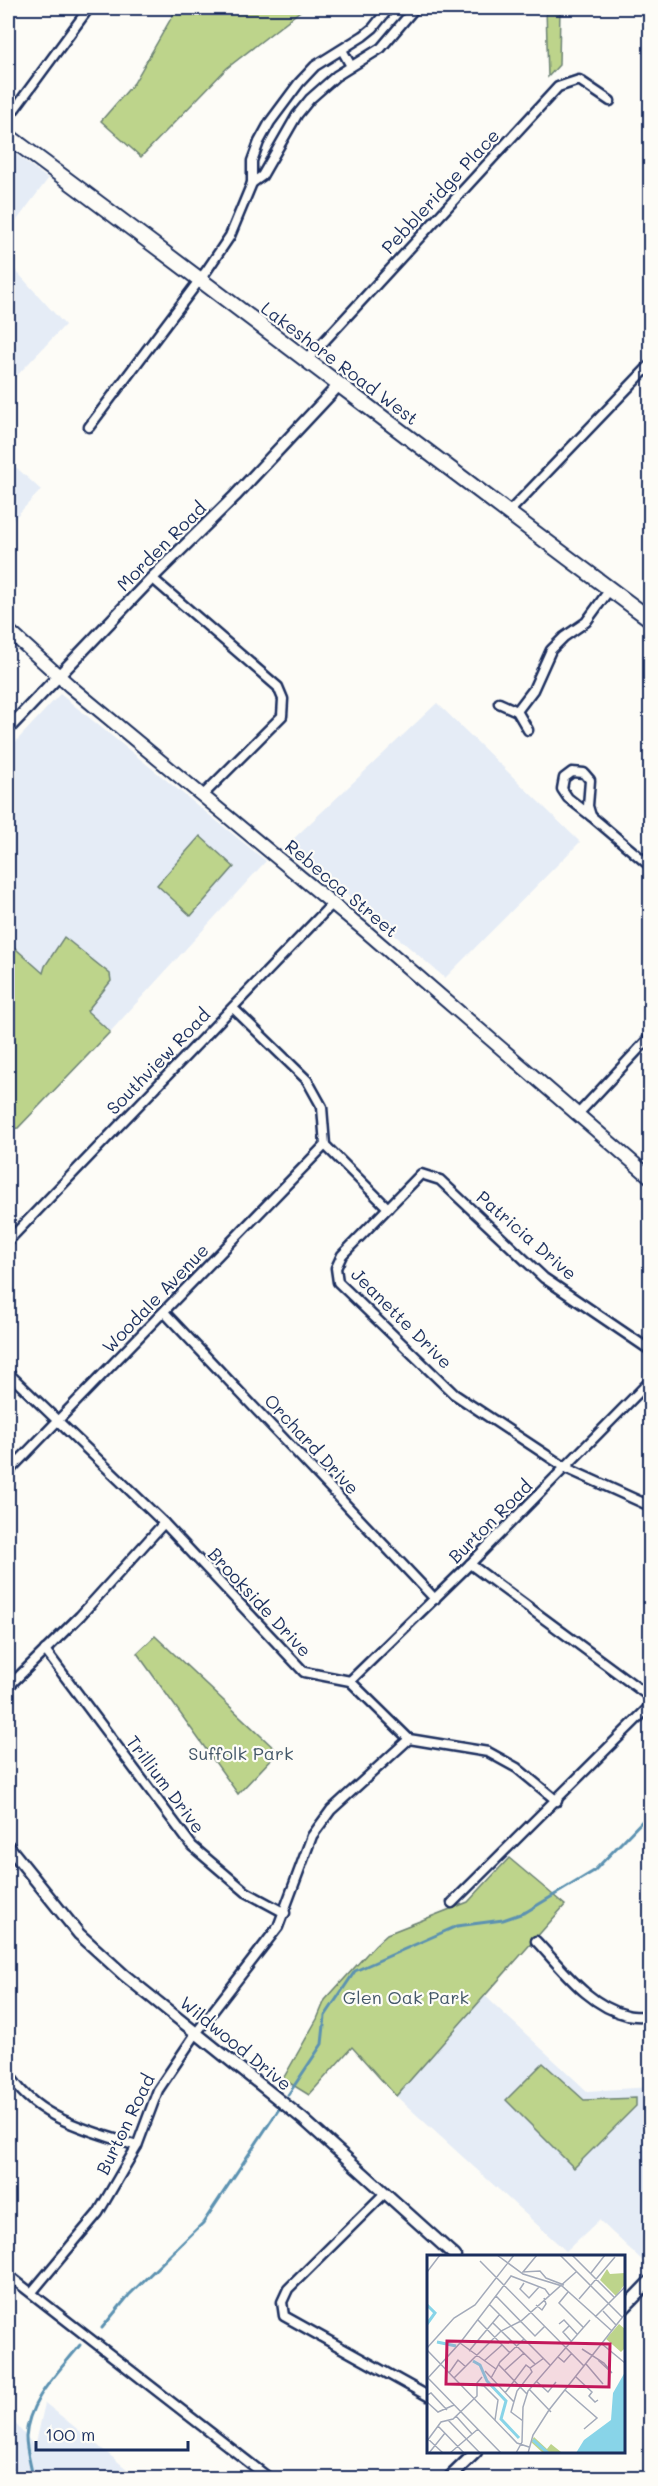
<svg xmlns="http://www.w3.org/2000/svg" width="658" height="2486" font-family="Mali,sans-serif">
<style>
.built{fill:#e5ecf6}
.green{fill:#bdd48b;stroke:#6c8274;stroke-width:1.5}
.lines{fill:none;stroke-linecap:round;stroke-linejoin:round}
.stream{stroke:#5c92b1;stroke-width:3}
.minor-casing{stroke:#1b2f5e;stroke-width:13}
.tertiary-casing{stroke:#1b2f5e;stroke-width:15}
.secondary-casing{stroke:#1b2f5e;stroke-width:16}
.primary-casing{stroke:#1b2f5e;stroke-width:18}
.minor{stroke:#fdfcf7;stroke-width:8}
.tertiary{stroke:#fdfcf7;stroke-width:10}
.secondary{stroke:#fdfcf7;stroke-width:12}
.primary{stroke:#fdfcf7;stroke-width:14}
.labels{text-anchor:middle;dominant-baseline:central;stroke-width:4.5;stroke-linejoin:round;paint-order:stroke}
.street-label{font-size:18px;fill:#1b2f5e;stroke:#fdfcf7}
.park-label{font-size:18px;fill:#445869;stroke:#fdfcf7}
.inset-river{fill:none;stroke:#88d4e8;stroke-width:3}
.inset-road{fill:none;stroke:#a3aaba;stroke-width:1.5}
.view{fill:#c2185b;fill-opacity:0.15;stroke:#c2185b;stroke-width:3}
.inset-edge{fill:none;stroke:#1b2f5e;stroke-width:3}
</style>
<rect width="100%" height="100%" fill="#fdfcf7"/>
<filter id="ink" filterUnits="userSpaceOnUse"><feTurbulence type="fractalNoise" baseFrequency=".0167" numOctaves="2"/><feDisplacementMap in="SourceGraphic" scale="12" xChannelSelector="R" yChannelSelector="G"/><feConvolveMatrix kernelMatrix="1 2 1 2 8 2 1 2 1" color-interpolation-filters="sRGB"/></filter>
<g filter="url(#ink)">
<g class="built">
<polygon points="8,148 48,179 8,232"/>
<polygon points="8,262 65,325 8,385"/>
<polygon points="8,460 41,490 8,525"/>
<polygon points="60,694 266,861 110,1032 8,942 8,750"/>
<polygon points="437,703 580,842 445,978 288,844"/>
<polygon points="484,1995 587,2091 650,2087 650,2256 644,2262 599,2220 566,2251 396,2096"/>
<polygon points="45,2403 138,2478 8,2478 8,2415 35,2447"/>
</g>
<g class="green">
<polygon points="177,8 304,8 227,68 141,157 101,121 134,83"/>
<polygon points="546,8 560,8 559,65 548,77"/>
<polygon points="200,836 234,867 191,916 157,885"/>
<polygon points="64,937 110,974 111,981 87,1011 110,1032 18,1128 8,1129 8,942 43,973 45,966"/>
<polygon points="155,1636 278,1752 238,1794 137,1653"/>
<polygon points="509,1858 565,1905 396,2096 352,2047 309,2095 283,2079 317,2019 325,2000 375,1945 387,1934 468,1902"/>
<polygon points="543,2063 584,2100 636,2098 636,2106 574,2168 506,2100"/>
</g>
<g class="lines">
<g class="stream">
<polyline points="288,2095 322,2044 325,2016 355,1971 457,1926 503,1920 526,1912 594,1871 650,1813"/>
<polyline points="102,2328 129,2295 203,2223 279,2109"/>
<path d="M33,2478C31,2465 26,2450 26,2437C28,2400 58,2373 80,2345"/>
</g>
<defs>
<g id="minor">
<polyline points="342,50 351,66"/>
<polyline points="8,118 89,8"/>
<polyline points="252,183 262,176 297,115 310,99 336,76 381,48 415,8"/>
<polyline points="306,361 558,87 579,80 610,101"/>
<polyline points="89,427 207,270 230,236 252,183 252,161 259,142 270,122 299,83 315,66 363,36 373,28 389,8"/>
<polyline points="508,513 650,365"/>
<polyline points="152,578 278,687 283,699 282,716 203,795"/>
<polyline points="499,703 517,711 528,730"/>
<polyline points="517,711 533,690 551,650 564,637 586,622 610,589"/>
<polygon points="572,772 584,773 590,780 588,806 591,816 568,798 562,789 564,778"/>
<polyline points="591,816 650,866"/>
<polyline points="233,1008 307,1080 322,1107 325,1145 388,1208"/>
<polyline points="578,1114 650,1037"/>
<polyline points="8,1241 332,904"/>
<polyline points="165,1313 435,1599"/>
<polyline points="650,1350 544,1278 440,1180 421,1174 342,1255 336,1268 338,1282 454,1394 566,1468 650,1506"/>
<polyline points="8,1373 164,1523 304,1672 350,1681 409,1739 488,1752 517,1768 557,1801"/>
<polyline points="8,1472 325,1145"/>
<polyline points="470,1564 650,1697"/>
<polyline points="45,1650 192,1846 246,1892 285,1913"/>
<polyline points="350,1681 470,1564 650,1381"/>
<polyline points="8,1687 80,1616 164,1523"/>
<polyline points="452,1903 650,1706"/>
<path d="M536,1941C562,1968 588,2006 627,2015C634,2017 643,2016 650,2016"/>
<path d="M8,2072C34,2119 89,2130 137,2146"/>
<polyline points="385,2193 288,2289 282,2302 284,2316 428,2396"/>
<polyline points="8,2275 269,2478"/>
<polyline points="32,2292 98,2213 137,2146 158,2090 197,2032 278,1927 312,1836 331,1810 409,1739"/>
</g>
<g id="tertiary">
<polyline points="8,729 152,578 235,496 338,386"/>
<polyline points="8,1846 79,1934 124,1975 303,2119 455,2256"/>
<polyline points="624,2308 650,2281"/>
<polyline points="449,2478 476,2452"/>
</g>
<polyline id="secondary" points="8,630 70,686 362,928 650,1177"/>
<path id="primary" d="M8,136C223,295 435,459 650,619"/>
</defs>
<use href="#minor" class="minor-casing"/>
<use href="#tertiary" class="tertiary-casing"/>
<use href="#secondary" class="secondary-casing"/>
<use href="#primary" class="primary-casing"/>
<use href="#minor" class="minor"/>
<use href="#tertiary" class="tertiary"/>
<use href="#secondary" class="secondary"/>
<use href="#primary" class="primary"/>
</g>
</g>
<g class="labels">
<g class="street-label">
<text transform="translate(440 191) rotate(-47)">Pebbleridge Place</text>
<text transform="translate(340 363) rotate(37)">Lakeshore Road West</text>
<text transform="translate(161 546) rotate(-45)">Morden Road</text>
<text transform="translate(342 888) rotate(40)">Rebecca Street</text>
<text transform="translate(158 1061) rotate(-46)">Southview Road</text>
<text transform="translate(527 1235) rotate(41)">Patricia Drive</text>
<text transform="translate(155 1298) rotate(-46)">Woodale Avenue</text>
<text transform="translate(402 1318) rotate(45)">Jeanette Drive</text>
<text transform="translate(312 1444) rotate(47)">Orchard Drive</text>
<text transform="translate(490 1521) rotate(-45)">Burton Road</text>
<text transform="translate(260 1602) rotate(47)">Brookside Drive</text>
<text transform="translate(166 1784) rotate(53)">Trillium Drive</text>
<text transform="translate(236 2043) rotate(39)">Wildwood Drive</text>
<text transform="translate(125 2124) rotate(-64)">Burton Road</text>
</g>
<g class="park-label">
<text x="241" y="1753">Suffolk Park</text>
<text x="406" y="1997">Glen Oak Park</text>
</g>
</g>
<g transform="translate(427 2255)">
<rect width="198" height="198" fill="#fdfcf7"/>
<path d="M180,14L183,19L198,18V29L189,41L173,25ZM192,69L198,74V93L194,97L179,84ZM107,182L120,194L124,189L134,197L116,198L104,187Z" fill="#bdd48b"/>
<path d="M198,117V198H149L157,185L184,165L186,138Z" fill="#88d4e8"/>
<path class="inset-river" d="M0,50L8,58L0,69M10,87L29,91M46,106L53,110L60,126L79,146L74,164L92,183M106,185L121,198"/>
<path class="inset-road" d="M70,0L96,19L135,31L185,76M110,0L96,17L113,16L119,23L137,30M133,0L195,62M145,0L188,43M53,6L157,111M0,17L13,0M164,18L178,0M97,28L93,34L102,43L112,32M141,37L132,48L156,72M69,41L108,81L118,71M152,44L188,2M62,49L123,110M109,50L115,55L119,49L117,43M176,56L189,70M168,62L198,32M51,65L83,98M66,68L108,109M132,69L137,65L150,79M142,71L136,77L144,86M33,88L69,114M175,89L198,108M0,93L27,63L48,50L87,0M155,94L177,108L185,118L171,105M0,95L90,188L102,192M42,96L73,59M131,102L137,107L145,98M57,106L75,90M159,109L176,129M72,110L100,139M78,115L97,98M58,116L87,147M22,118L31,105L39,112M149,122L165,137L162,141L168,147L171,145M1,123L74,198M27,123L74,76L94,66L149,17M64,123L73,107L97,84M0,124L33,88L84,21L118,34L123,41M109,126L121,137L129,127M50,130L57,131L71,145L68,165M102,134L124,157M138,135L170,163L157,174M78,138L99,110L103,113L117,103M0,140L4,138L20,155M0,147L11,157L27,150M29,161L45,179M21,165L53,198M96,166L84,157L90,136L105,117L103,113M11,171L37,198M0,183L16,198M0,186L14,167L26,164L50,141V128L55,122M2,198L18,178M23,198L51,174M89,198L95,187L96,152L101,136L163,65M101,198L106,180L122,155L198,59"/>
<path class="view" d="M20,86L183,89L182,132L19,129Z"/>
<rect width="198" height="198" class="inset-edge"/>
</g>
<rect width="658" height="2486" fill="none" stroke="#fdfcf7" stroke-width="30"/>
<rect x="15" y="15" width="628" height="2456" fill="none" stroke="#1b2f5e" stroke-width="2" filter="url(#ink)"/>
<path d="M36 2441v9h152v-9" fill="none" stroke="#1b2f5e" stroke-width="3"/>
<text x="45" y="2441" font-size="18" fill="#1b2f5e" stroke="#fdfcf7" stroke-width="4.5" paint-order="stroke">100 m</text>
</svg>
